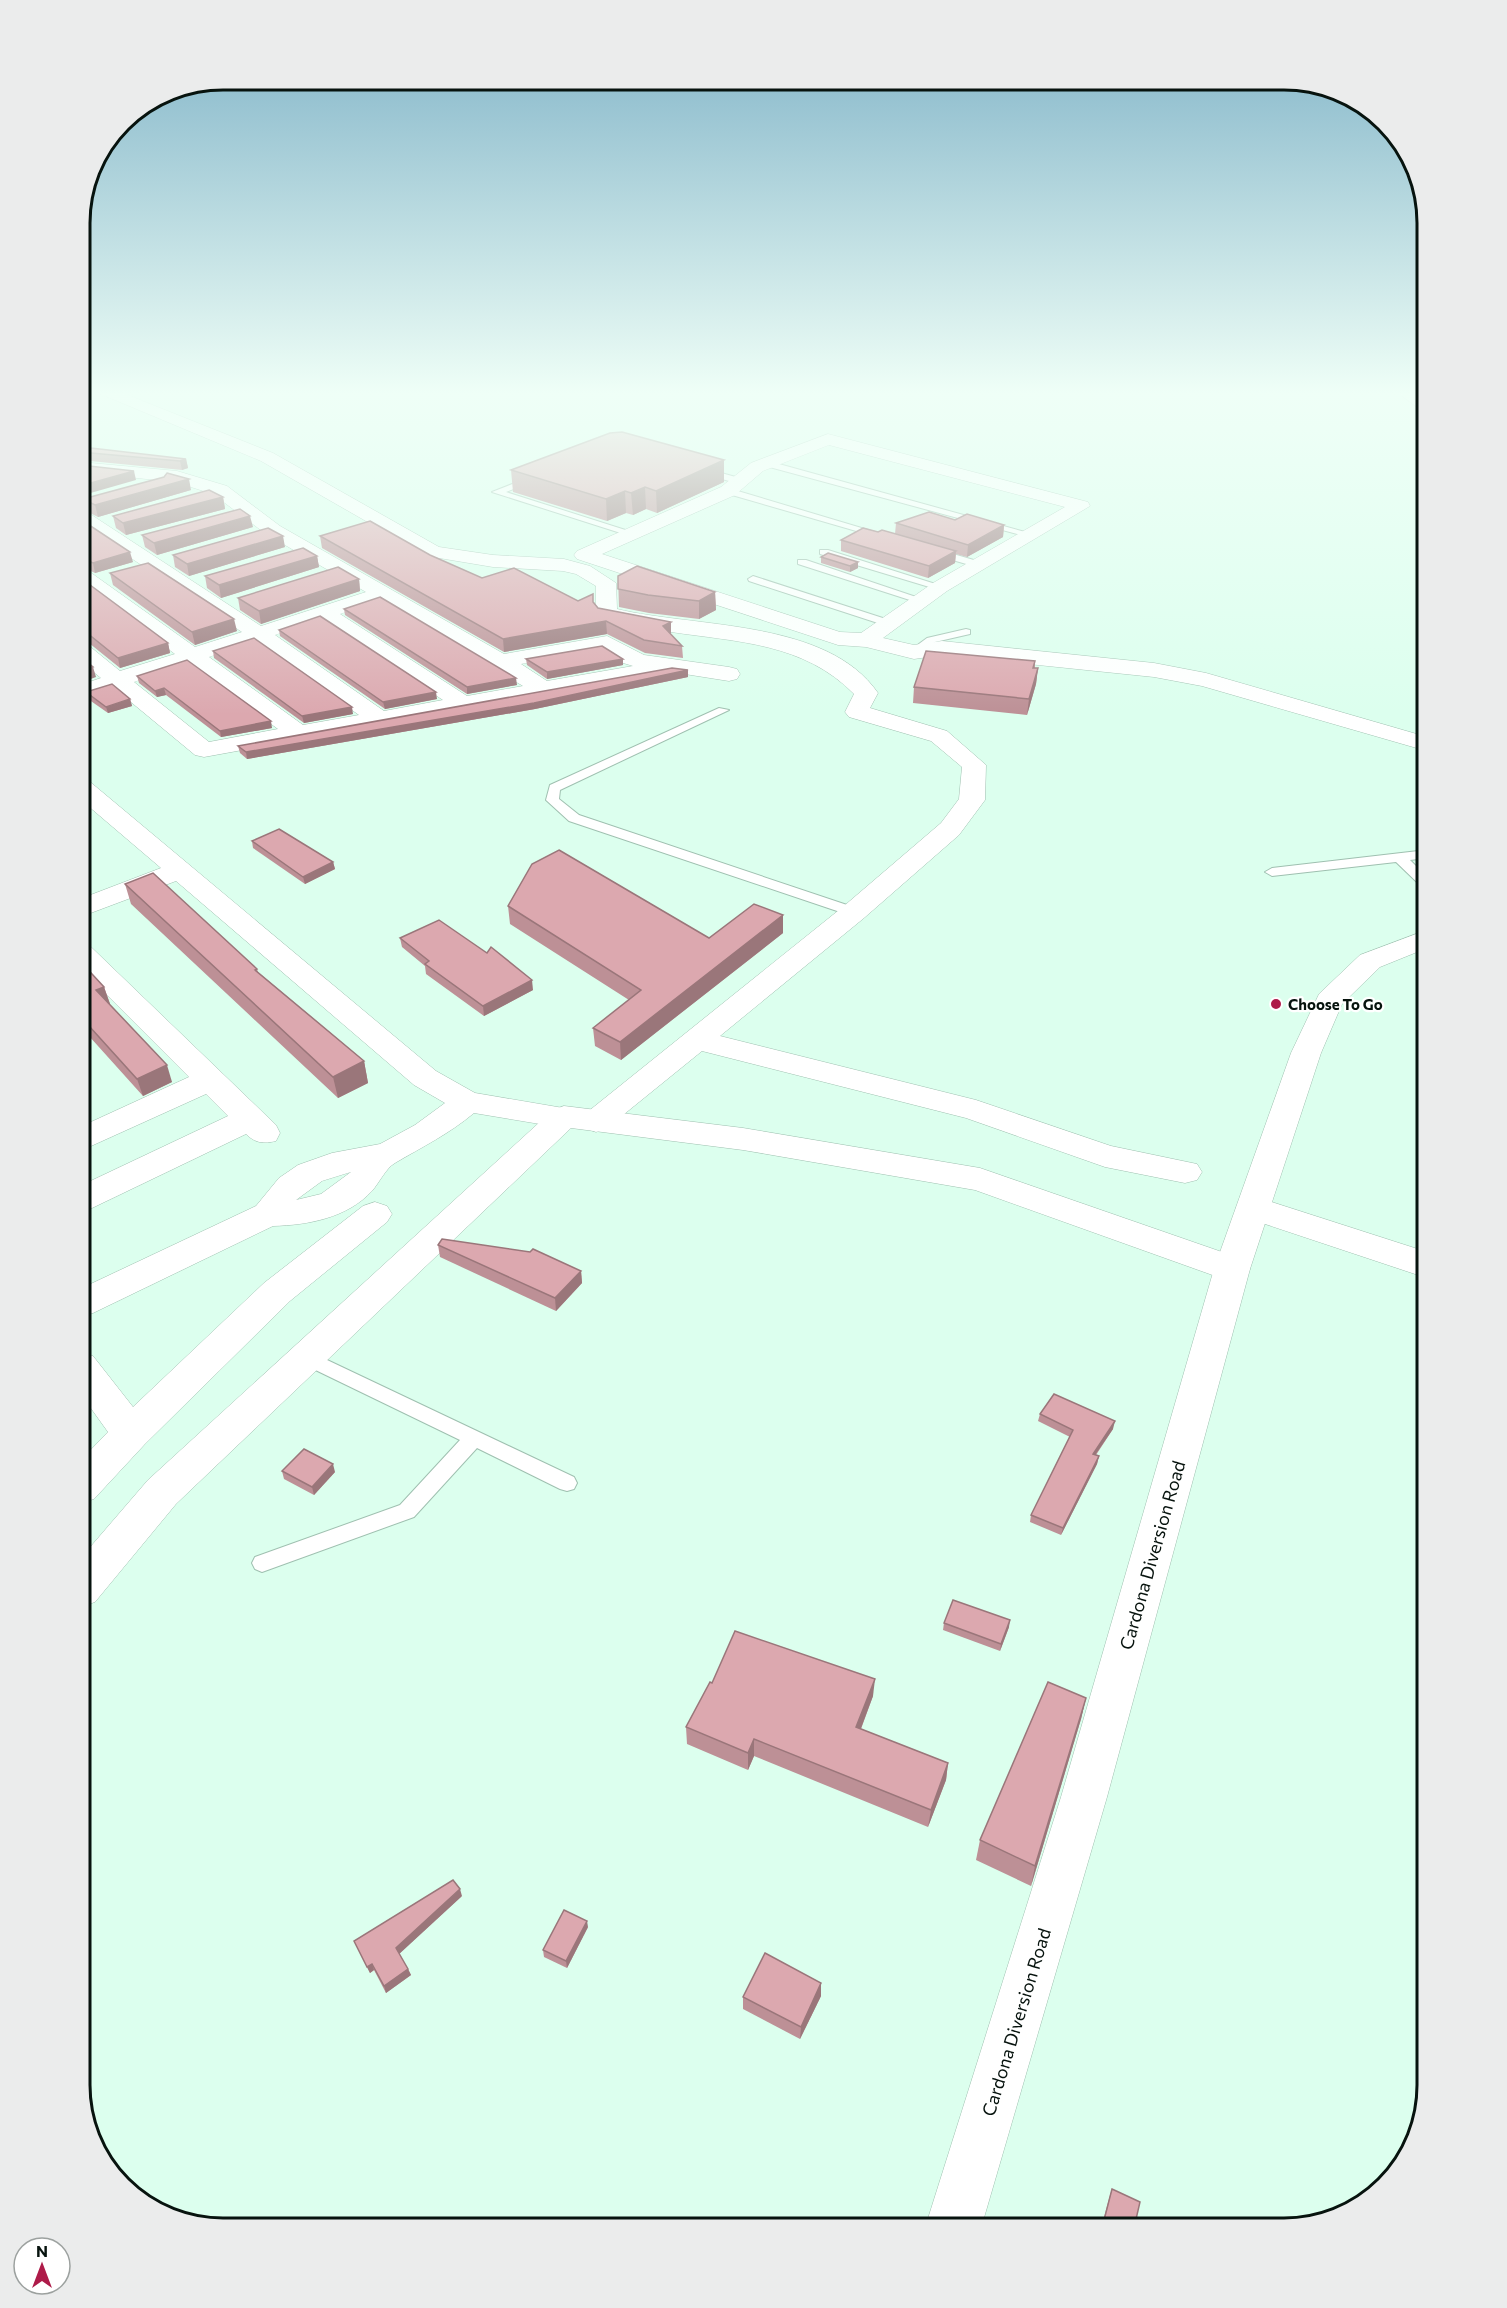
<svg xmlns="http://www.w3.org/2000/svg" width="1507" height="2308" font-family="Commissioner,sans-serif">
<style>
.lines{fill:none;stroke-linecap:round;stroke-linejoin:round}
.lane-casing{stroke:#9fc0b0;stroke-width:2}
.street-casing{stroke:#9fc0b0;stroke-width:1}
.secondary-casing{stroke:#9fc0b0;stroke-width:1}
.primary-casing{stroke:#9fc0b0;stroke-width:1}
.lane{fill:#fff;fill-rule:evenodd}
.street{fill:#fff;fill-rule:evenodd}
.secondary{fill:#fff;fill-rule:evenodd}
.primary{fill:#fff;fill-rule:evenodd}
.wall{fill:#bd9096}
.shaded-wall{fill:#9a767a}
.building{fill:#dca8af;stroke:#9a767a;stroke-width:1.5}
.poi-dot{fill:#ae1b49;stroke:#fff;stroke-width:2}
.labels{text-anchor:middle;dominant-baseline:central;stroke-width:4.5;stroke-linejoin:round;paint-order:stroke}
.poi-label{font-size:15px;font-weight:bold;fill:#07130e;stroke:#fff;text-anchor:start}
.near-street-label{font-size:18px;fill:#07130e;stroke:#fff}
.rim{fill:none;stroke:#07130e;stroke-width:3}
</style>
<rect width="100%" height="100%" fill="#dcffee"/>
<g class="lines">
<defs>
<g id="lane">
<polygon points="762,461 768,461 1036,535 1028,537 762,465"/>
<polygon points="703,468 743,479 745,481 740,484 700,473 700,469"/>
<polygon points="530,477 538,479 506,492 638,534 630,536 492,492"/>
<polygon points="725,489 731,489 885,535 877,537 725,493"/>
<polygon points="936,549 984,563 985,565 980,568 932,554 932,550"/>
<polygon points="820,550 828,550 945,587 936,589 820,554"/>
<polygon points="798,560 806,560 925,600 916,602 798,564"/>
<polygon points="753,576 892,621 893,623 884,625 749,581 748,579"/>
<polygon points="966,629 970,630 970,634 935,642 918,654 908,652 927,638"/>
<polygon points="719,708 729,710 560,790 559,799 579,815 859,909 859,915 849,915 569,821 546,800 550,785"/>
<polygon points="1427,850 1427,858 1410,860 1427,877 1427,888 1422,887 1396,862 1272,876 1265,872 1272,868"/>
<polygon points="306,1350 574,1477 577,1483 574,1489 567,1491 560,1489 477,1448 414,1517 262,1572 255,1569 252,1563 255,1557 400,1505 460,1440 299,1362 297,1357 299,1352"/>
</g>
<g id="street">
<path d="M96,392H120L273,453L439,547L493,555L564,559L590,566L616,583L617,609C696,628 827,619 878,693L870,708L947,731L986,765L985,800L959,835L864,918L720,1036L976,1100L1111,1146L1197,1164L1202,1172L1197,1180L1185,1183L1105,1167L966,1118L702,1051L607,1128L596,1132L585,1128L580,1121L585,1114L844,906L941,823L959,799L962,767L931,741L849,717L845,712L854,694C804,643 738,642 671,632C647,629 623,623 599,618L596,613V586L576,574L563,571L493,567L427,556L261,461Z"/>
<polygon points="1397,392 1417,392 1427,399 1427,411 1421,410"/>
<path d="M828,434L1088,502L1090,506L947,591L883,638L914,645L942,641L1154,663L1206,673L1427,737V751L1202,686L1154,677L942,655L914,659L866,647L838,645L577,559L574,555L577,551L721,487L751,463ZM829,445L1065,507L933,583L861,633L840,632L602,554L735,495L763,471Z"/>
<path d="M80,462L177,471L227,486L280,526L504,654L607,636L644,655L729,667L737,669L740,674L737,679L729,681L672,672L204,757L195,755L114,688L80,699V685L101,678L80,661V643L88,645L120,671L175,654L80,583V568L87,570L195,647L242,632L80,524V510L87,512L261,626L366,592L266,534L213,494L175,482L80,472ZM381,601L523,686L467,696L340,614ZM321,620L443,700L384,711L275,635ZM256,642L359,715L303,725L209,657ZM603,650L620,662L633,666L547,681L521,664ZM189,664L278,729L209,742L134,682Z"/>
<path d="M80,778L89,781L436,1071L475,1093L575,1110L580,1117L575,1124L564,1128L474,1113C449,1134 422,1147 395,1163C386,1168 379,1183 372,1191C347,1218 308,1225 273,1226L93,1313L80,1317V1289L256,1206L279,1178L298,1165L332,1153L380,1144L415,1125L445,1103L414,1085L176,881L80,917V899L161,868L80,799ZM351,1172L321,1194L296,1200L322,1181Z"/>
<path d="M80,943L90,946L276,1125L280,1133L276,1141C263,1144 255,1143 246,1134L92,1208L80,1212V1186L228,1116L206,1094L80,1151V1127L189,1077L80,968Z"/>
<polygon points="1253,1196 1427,1252 1427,1278 1241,1216 1236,1208 1241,1200"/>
<polygon points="375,1202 387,1206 392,1214 387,1222 290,1301 145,1444 94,1499 80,1503 80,1461 108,1432 80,1393 80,1352 93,1356 133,1407 264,1283 363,1206"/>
</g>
<polygon id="secondary" points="564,1106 743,1128 980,1168 1245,1260 1250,1269 1245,1278 1232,1282 975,1190 743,1150 571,1128 176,1504 95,1602 80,1607 80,1559 148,1480 553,1110"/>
<polygon id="primary" points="1427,930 1427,948 1380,967 1342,1004 1321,1053 1250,1269 1107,1797 981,2228 925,2228 1061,1797 1214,1269 1291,1053 1319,994 1360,955"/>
</defs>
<use href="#lane" class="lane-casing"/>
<use href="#street" class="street-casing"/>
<use href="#secondary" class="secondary-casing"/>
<use href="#primary" class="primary-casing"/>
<use href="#lane" class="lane"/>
<use href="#street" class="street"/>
<use href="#secondary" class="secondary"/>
<use href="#primary" class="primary"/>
</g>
<g class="wall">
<polygon points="80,440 91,448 186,459 188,468 182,470 80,460"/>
<polygon points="511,470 724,482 657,513 646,509 633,515 626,513 607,521 513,492"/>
<polygon points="191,490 98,517 86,511 83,499"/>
<polygon points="223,497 225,509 126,535 116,528 113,516"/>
<polygon points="80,519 133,562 95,573 80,566"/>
<polygon points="955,520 1004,525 1003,537 967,557 956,554 955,563 928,578 841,551 841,540 895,534 896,523"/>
<polygon points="253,527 157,555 145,547 142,535"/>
<polygon points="320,536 482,578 578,601 594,602 598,608 671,622 671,635 682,646 683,658 645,653 607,634 504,652 322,548"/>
<polygon points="285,547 189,576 175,567 173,555"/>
<polygon points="317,556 319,567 221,598 207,588 205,576"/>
<polygon points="821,557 858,568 850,572 821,563"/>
<polygon points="110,573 237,631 195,645 113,585"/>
<polygon points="618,576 715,592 716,610 699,619 649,613 619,607"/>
<polygon points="359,579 360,591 261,624 240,610 238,598"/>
<polygon points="80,582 168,643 170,653 120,668 89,643 80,641"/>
<polygon points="344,609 517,685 467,694 345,615"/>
<polygon points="279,630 437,699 385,709 280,636"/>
<polygon points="213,651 353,714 304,723 214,658"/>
<polygon points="526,659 623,665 547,679 527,665"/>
<polygon points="1035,661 1035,668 1038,668 1036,684 1027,715 913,703 914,687"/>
<polygon points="688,670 688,677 535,709 247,759 240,753 238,746"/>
<polygon points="137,676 272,728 221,737 166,695 157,697 139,683"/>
<polygon points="86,692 130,699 132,706 108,713 88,699"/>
<polygon points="252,841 333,862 335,869 305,884 253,848"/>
<polygon points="125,884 257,969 258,972 364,1061 368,1083 338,1098 131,904"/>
<polygon points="508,906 709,938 783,915 783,933 621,1060 595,1046 593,1028 629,1000 510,924"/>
<polygon points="400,938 487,953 533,990 484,1016 426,974 425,966 402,947"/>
<polygon points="80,961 104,987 110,1004 109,1004 172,1082 143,1096 80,1026"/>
<polygon points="438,1245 581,1271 582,1283 556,1311 440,1257"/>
<polygon points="1040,1414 1113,1429 1096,1455 1099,1456 1097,1464 1061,1535 1030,1522 1031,1515 1070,1437 1038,1421"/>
<polygon points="282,1471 335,1472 314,1495 284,1479"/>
<polygon points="944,1623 1009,1627 1000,1651 943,1630"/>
<polygon points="712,1683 873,1696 861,1729 948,1763 946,1780 928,1827 754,1756 748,1770 687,1744 686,1727"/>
<polygon points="1086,1698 1081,1719 1031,1886 976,1860 980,1840"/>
<polygon points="462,1896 399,1954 408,1969 411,1975 386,1993 374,1970 370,1973 354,1941"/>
<polygon points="588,1927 567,1968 544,1957 543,1950"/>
<polygon points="821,1983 821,1996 800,2039 743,2009 743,1997"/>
<polygon points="1112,2189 1134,2228 1101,2228 1110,2195"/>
</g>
<g class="shaded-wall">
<polygon points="186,459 188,468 182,470 180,461"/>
<polygon points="724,460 724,482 657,513 656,491"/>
<polygon points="134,471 136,480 80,496 80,486"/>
<polygon points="189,479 191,490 98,517 95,505"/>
<polygon points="645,487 646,509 633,515 631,493"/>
<polygon points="625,491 626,513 607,521 606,499"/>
<polygon points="223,497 225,509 126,535 123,523"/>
<polygon points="250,516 253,527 157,555 154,543"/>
<polygon points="1004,525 1003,537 967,557 968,545"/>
<polygon points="283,536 285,547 189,576 187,564"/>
<polygon points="956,551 955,563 928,578 929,566"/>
<polygon points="130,552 133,562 95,573 93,563"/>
<polygon points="317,556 319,567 221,598 219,585"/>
<polygon points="858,562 858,568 850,572 850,566"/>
<polygon points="359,579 360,591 261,624 259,611"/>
<polygon points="715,592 716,610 699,619 699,601"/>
<polygon points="234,619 237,631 195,645 192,632"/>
<polygon points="606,621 607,634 504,652 503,639"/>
<polygon points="671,622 671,634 663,639 663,626"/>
<polygon points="168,643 170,653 120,668 118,658"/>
<polygon points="623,659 623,665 547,679 547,672"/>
<polygon points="93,667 96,677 80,683 80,671"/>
<polygon points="1038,668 1036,684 1027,715 1029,699"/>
<polygon points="688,670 688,677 535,709 247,759 246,752"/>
<polygon points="516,678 517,685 467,694 467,687"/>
<polygon points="164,688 166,695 157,697 155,691"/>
<polygon points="436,692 437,699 385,709 383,702"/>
<polygon points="130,699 132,706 108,713 106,707"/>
<polygon points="352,707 353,714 304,723 302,716"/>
<polygon points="271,721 272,728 221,737 220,731"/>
<polygon points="333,862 335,869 305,884 303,877"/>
<polygon points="783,915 783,933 621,1060 620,1042"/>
<polygon points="532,980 533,990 484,1016 483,1006"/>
<polygon points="104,987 110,1004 101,1007 96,990"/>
<polygon points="364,1061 368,1083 338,1098 333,1077"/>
<polygon points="167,1065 172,1082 143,1096 137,1079"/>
<polygon points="581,1271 582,1283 556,1311 555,1298"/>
<polygon points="1115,1421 1113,1429 1091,1461 1093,1454"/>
<polygon points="1099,1456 1097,1464 1061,1535 1063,1528"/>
<polygon points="333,1464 335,1472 314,1495 312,1487"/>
<polygon points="1010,1620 1009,1627 1000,1651 1001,1644"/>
<polygon points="875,1679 873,1696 855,1744 856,1727"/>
<polygon points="1086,1698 1081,1719 1031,1886 1035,1866"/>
<polygon points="754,1739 754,1756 748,1770 748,1753"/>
<polygon points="948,1763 946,1780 928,1827 931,1810"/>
<polygon points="460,1889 462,1896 398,1955 396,1948"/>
<polygon points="587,1921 588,1927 567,1968 566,1961"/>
<polygon points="372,1964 374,1970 370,1973 367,1967"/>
<polygon points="408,1969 411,1975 386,1993 384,1986"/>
<polygon points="821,1983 821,1996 800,2039 801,2027"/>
</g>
<g class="building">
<polygon points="622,432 724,460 656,491 645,487 631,493 625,491 606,499 511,470 610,433"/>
<polygon points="80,440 91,448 186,459 180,461 80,452"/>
<polygon points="80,465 134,471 80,486"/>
<polygon points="167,473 189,479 95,505 83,499 164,477"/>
<polygon points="209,490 223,497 123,523 113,516"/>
<polygon points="240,509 250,516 154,543 142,535"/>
<polygon points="929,512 955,520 967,514 1004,525 968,545 896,523"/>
<polygon points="80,519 130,552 93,563 80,557"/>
<polygon points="370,521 430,555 482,578 514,568 578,601 593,594 593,602 598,608 671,622 663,626 682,646 644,640 606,621 503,639 320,536"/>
<polygon points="268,528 283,536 187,564 173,555"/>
<polygon points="863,528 878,532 882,530 956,551 929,566 841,540"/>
<polygon points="303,548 317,556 219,585 205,576"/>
<polygon points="828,553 858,562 850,566 821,557"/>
<polygon points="148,563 234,619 192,632 110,573"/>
<polygon points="637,566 715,592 699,601 648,595 618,589 618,576"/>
<polygon points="338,567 359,579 259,611 238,598"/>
<polygon points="80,582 86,582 168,643 118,658 87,633 80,632"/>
<polygon points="380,597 516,678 467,687 344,609"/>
<polygon points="320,616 436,692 383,702 279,630"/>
<polygon points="254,638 352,707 302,716 213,651"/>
<polygon points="602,646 623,659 547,672 526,659"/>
<polygon points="926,651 1035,661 1033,668 1038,668 1029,699 914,687"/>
<polygon points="80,656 93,667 80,671"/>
<polygon points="187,660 271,721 220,731 164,688 155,691 137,676"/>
<polygon points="672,668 688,670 534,703 246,752 238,746"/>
<polygon points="112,684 130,699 106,707 86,692"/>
<polygon points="279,829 333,862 303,877 252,841"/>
<polygon points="559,850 709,938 754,904 783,915 620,1042 593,1028 641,990 508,906 532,864"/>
<polygon points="153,873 257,969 255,970 364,1061 333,1077 125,884"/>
<polygon points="439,920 487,953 491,947 532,980 483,1006 425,964 429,961 400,938"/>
<polygon points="80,961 104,987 96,990 167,1065 137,1079 80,1016"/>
<polygon points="442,1239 530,1252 533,1249 581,1271 555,1298 438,1245"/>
<polygon points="1054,1394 1115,1421 1093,1454 1099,1456 1063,1528 1031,1515 1073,1430 1040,1414"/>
<polygon points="304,1449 333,1464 312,1487 282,1471"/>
<polygon points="953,1600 1010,1620 1001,1644 944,1623"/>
<polygon points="735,1631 875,1679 856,1727 948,1763 931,1810 754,1739 748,1753 686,1727 710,1682 712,1683"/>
<polygon points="1048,1682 1086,1698 1035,1866 980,1840"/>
<polygon points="453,1880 460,1889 396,1948 408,1969 384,1986 372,1964 367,1967 354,1941"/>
<polygon points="564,1910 587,1921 566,1961 543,1950"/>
<polygon points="765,1953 821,1983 801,2027 743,1997"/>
<polygon points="1112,2189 1140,2202 1134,2228 1102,2228"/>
</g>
<linearGradient id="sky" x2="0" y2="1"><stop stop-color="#7aafc5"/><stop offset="0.55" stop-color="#effff7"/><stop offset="1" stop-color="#effff7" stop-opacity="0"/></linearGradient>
<rect width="1507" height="715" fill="url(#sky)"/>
<circle class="poi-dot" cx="1276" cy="1004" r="6"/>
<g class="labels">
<g class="poi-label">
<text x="1288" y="1004">Choose To Go</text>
</g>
<g class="near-street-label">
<text transform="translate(1152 1555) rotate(-74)">Cardona Diversion Road</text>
<text transform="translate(1016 2022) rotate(-73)">Cardona Diversion Road</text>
</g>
</g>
<path d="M0 0H1507V2308H0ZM223 90H1284A133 133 0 0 1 1417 223V2085A133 133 0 0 1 1284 2218H223A133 133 0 0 1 90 2085V223A133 133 0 0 1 223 90Z" fill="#ebecec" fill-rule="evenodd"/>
<path class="rim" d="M223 90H1284A133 133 0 0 1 1417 223V2085A133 133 0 0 1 1284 2218H223A133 133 0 0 1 90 2085V223A133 133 0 0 1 223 90Z"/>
<g transform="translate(42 2266)"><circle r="28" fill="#ffffff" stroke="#9ca19f" stroke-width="1.5"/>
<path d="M0-4.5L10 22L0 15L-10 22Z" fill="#ae1b49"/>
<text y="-9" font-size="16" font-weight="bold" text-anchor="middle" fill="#07130e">N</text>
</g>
</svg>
